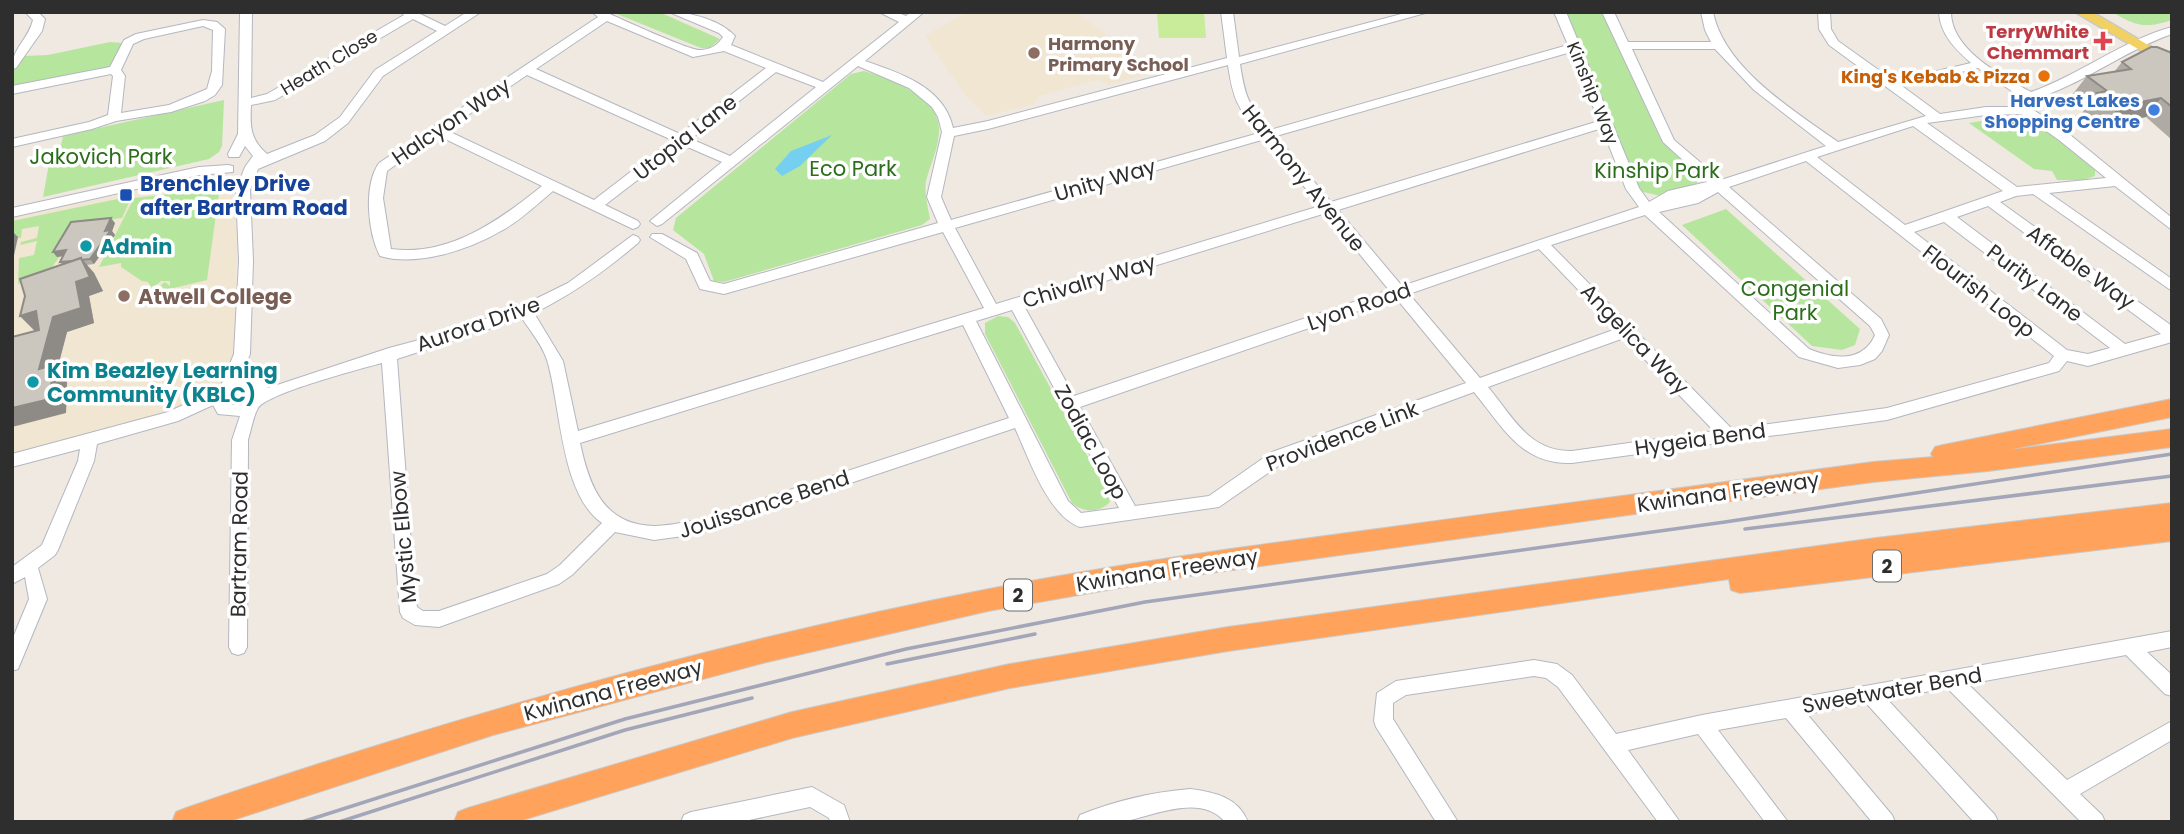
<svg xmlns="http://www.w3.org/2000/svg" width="2184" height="834" font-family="Poppins,sans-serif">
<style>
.education{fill:#f0e6d1}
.green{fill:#b6e59e}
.pitch{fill:#c9ec9a}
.water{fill:#75cff0}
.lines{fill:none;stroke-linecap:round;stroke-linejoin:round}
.minor-casing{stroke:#b4b7c1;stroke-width:2}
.major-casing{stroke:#c9c9c9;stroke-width:3}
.highway-casing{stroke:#c9c9c9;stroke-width:2}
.minor{fill:#fff;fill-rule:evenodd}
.major{fill:#f2d163;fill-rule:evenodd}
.highway{fill:#ffa35c;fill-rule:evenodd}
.rail{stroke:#a3a6b8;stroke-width:3.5}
.wall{fill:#afaba4}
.shaded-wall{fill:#8e8b86}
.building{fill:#cbc7bf;stroke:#8e8b86;stroke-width:2}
.health-dot{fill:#e0444e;stroke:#fff;stroke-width:2.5}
.education-dot{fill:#8d6e63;stroke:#fff;stroke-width:2.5}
.food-dot{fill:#e8710a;stroke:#fff;stroke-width:2.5}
.shop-dot{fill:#3f7fe0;stroke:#fff;stroke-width:2.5}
.transit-dot{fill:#1a4fb4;stroke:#fff;stroke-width:2.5}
.culture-dot{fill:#0f9aa8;stroke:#fff;stroke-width:2.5}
.labels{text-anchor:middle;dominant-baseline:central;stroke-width:7;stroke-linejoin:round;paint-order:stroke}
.far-health-label{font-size:18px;font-weight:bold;fill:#be3a42;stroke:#fff;text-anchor:end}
.far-education-label{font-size:18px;font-weight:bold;fill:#785e54;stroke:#fff;text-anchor:start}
.far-street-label{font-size:18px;fill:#2e2e2e;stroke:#fff}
.far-food-label{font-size:18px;font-weight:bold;fill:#c56008;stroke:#fff;text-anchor:end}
.far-shop-label{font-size:18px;font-weight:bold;fill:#366cbe;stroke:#fff;text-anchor:end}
.shield{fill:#fff;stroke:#6d6d6d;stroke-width:2}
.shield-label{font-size:19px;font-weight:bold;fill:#2e2e2e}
.street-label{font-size:21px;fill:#2e2e2e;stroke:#fff}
.park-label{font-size:21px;fill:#2c6e1b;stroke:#fff}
.transit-label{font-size:21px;font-weight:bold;fill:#164399;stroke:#fff;text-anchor:start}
.culture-label{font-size:21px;font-weight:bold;fill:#0d838f;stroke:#fff;text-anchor:start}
.education-label{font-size:21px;font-weight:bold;fill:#785e54;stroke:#fff;text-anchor:start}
</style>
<rect width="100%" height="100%" fill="#efe9e1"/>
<g class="education">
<polygon points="967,12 1075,12 1157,71 1109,85 1097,80 1039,96 1034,104 987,116 965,95 925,36"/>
<polygon points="224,173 233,180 237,237 234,356 223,387 185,408 12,456 12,218 153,188 179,179"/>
</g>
<g class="green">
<polygon points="612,12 659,12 720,39 710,48 701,48"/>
<polygon points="1563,12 1603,12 1659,136 1697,171 1700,178 1696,184 1661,196 1639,191"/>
<path d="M2112,12H2172V20C2145,29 2136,26 2112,12Z"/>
<polygon points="110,42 122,43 116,63 109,68 12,87 14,69 24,56 48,55"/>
<path d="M864,71C889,79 938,95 939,128C940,145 930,165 926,181C924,193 928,207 930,219L922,225L724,282L714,281L704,254L673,230L676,218L851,74Z"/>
<polygon points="224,100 222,146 219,152 209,159 43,197 49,164 58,160 63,136"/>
<polygon points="2016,112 2027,115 2056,136 2054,137 2095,168 2095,176 2083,180 2057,180 2052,171 2034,169 1969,123 2001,118 1997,114"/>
<polygon points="218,175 226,177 221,178 207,280 157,292 155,290 165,282 170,286 170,281 161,281 152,288 148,282 142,281 121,267 121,263 99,267 134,198 170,194 175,186"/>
<path d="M132,196L122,218C88,221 62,249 46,277L18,284L19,258L34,255L37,241L20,245L21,242L37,238L39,226L22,229L21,238H12V221Z"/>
<polygon points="1726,209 1860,329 1855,345 1842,350 1812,346 1682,225"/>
<path d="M998,316L1008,317L1015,323L1108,494L1110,502C1100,513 1083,513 1072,503L985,334V323Z"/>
</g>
<polygon class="pitch" points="1157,12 1204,12 1206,38 1159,38"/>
<polygon class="water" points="832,135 800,166 782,176 775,169 791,151"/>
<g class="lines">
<defs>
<g id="minor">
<path d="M25,12H38L45,19L42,31L16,68L12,69C12,48 28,40 33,20Z"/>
<path d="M240,12H252L251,98L267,94L404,15L401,12H416L445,26L467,12H481L383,76L348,123L325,141L258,169L250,190L253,261L250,354L241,377L265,381L268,388L389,348L449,332L519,307L568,283L633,235L638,237L640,240L638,243C605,271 573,294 534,313L563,361L578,431L984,308L943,232L724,294L700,289L686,259L650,237L652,234H662L697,253L710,281L724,284L938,223L927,197L942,132L938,117L932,107L909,88L858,66L662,224L657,226L650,221L722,162L683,145L605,205L638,221L640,224L638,227L633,229L553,191C536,205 520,221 501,231C469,250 416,267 380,256C368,233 363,186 379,163L598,17L592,12H605C622,19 687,50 700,50C710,50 718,45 723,37L719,33L669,12C690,12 720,20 735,36L731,45L823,82L899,22L879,12H896L906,16L911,12H924L865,61C900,73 944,87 953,128L988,121L1227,58L1221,12H1233L1239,57L1409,12H1429L1240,64C1245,97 1248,104 1270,130L1568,45L1554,12H1566L1639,188L1649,202L1668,191L1707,182L1663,142L1602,12H1614L1628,42H1711L1705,30L1701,12H1713C1724,68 1793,110 1838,142L1926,116L1829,45L1819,29L1818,12H1830L1831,29L1838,41L1894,81L1971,63C1955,49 1940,34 1939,12H1951C1951,50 2002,76 2031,92C2080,75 2121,41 2172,27V34C2123,51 2081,86 2031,100L2013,92L1978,68L1902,86L1940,114L1986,107H2029L2069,134L2172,218V230L2115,186L2049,193L2172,279V291L2033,194L2016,196L2000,202L2172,326V342L2088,366L2067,361L2059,371L1887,420L1572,463C1521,465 1503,427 1474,392L1284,462L1219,507L1080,527C1048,516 1029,458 1015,428L698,534L654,540L615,532L572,575L559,584L439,627L415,625L403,618L400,612L382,363C360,369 268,393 258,408C253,417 251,430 248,440L247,647L244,653L238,655L232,653L229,647L232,440L240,416L218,414L213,405L178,421L97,444L94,461L58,550L55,555L38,568L47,599L18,669L12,671V640L29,599L25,577L12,584V567L42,545L78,461L80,449L12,467V454L168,412L220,388L234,354L239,261L236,190L245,167L253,156L245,146L239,157H229L228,154L238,134ZM413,19L437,31L375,70L340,117L315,135L267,154C250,139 250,127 251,105L275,100ZM607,21L693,57L724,51L766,68L680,134L536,69ZM1632,49H1715L1754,90L1826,146L1721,180L1674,140ZM1571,52L1599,121L1331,202L1276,136ZM1228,65C1233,99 1237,107 1259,133L951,220L941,197L954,136L988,129ZM776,72L816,87L730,156L691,139ZM527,75L672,140L594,200L446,130ZM2022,114L2059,140L2106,178L2017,187L1927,123L1986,115ZM1913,126L2003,191L1905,225L1817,157ZM1602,128L1626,189L1639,207L1402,286L1338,210ZM437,135L542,186C500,220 449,257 391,249L383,198L387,171ZM1265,139L1320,206L996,304L955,228ZM1806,161L2054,356L2049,363L1887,408L1732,429L1551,245L1645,215L1799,357L1838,368L1860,365L1875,359L1882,351L1889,335L1881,319L1729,187ZM1718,192L1870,326L1875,335C1863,363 1833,359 1809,349L1659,212L1698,203ZM1988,206L2161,334L2125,344L1957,217ZM1326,213L1389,290L1074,396L1024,306ZM1944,222L2110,348L2088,354L2067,350L1914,232ZM1539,249L1616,329L1480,378L1409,294ZM1396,298L1466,383L1272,452L1209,496L1135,506L1080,407ZM1012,310L1119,508L1081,513L1068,501L976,321ZM522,318C530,331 542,344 547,360C561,405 560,494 602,523L560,565L547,574L439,611H423L417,607L415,597L397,359ZM963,325L1009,418L698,520C684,522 668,526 654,526C603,525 589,485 580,443ZM1624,338L1714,431L1572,451C1529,452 1513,417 1488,387ZM245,388L254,392L241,404L229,405L228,400Z"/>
<path d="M203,20L217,22L225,29L222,85L215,95L205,101L171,112L116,121L92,129L12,147V139L89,122L108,115L113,76L111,74L12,94V86L110,67L124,40L136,34ZM203,26L213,30L212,71L207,89L169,105L121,113L125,76L121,70L133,44L144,39Z"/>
<polygon points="228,165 233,166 233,172 199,175 12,217 12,208 199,167"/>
<polygon points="2172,631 2172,647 2147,652 2172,675 2172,696 2165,694 2126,655 1968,684 2067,780 2172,721 2172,740 2080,794 2102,815 2105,822 2081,822 1947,688 1887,699 1995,815 1998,822 1974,822 1866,703 1807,714 1892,815 1895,822 1872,822 1786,718 1718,730 1788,822 1765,822 1698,734 1628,750 1680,822 1658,822 1558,687 1546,678 1534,676 1406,695 1393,703 1393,719 1458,822 1436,822 1376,727 1374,721 1377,693 1396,681 1534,660 1557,664 1572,675 1616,734 1702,715"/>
<polygon points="812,787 844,805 850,822 830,822 829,818 810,807 740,822 681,822 684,815 691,812"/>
<path d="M1190,789C1214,792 1238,797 1248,822H1225C1201,792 1151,817 1121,822C1107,824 1091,822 1077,822L1080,815C1114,801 1153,792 1190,789Z"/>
</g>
<polygon id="major" points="2075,12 2092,12 2172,59 2172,69"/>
<g id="highway">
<path d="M2172,399V417L2008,450L2172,429V447L1988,471L1873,482L1635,514L1182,577L988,611L767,662L493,735L227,822H172L176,812L186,808C448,718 717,642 989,589C1122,563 1257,545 1392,527C1552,505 1713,484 1873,462L1933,457L1931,454L1935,447L1943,445Z"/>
<polygon points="2172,503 2172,541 1740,593 1731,590 1729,579 1228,651 1010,688 792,738 516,822 454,822 458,812 468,808 792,712 1010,664 1228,627 1876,538"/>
</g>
</defs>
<use href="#minor" class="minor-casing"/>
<use href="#major" class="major-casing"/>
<use href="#highway" class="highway-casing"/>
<use href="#minor" class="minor"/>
<use href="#major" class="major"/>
<use href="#highway" class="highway"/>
<g class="rail">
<polyline points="1745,529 2172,476"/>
<polyline points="887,664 1035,634"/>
<polyline points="302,822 625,719 906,649 1145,602 1725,522 2172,454"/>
<polyline points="339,822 625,730 752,698"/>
</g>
</g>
<g class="wall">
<polygon points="2172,53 2172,140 2146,117 2125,121 2123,124 2102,128 2082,113 2087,106 2072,95 2087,76 2114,72 2122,62"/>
<polygon points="115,223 112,231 115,235 94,264 87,265 94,273 103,291 89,296 94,323 67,332 57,370 67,380 66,413 39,330 35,331 20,316 62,265 60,262 63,256 57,257 53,252"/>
</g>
<g class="shaded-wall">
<polygon points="2161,98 2146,117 2125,121 2123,124 2102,128 2117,109 2135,103"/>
<polygon points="111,218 115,223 112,231 115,235 94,264 90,259"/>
<polygon points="12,231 18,237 12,265"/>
<polygon points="66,250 70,255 57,257 53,252"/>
<polygon points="81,258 94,273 103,291 89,296 94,323 67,332 57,370 67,380 66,413 12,427 12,408 39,369 53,317"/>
<polygon points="36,311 50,326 35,331 20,316"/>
</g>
<g class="building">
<polygon points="2151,47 2157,47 2172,53 2172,107 2161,98 2135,103 2138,105 2117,109 2097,93 2107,91 2087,76 2131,69 2122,62"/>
<polygon points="111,218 105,231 111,230 90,259 81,260 81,258 73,261 60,262 66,250 53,252 71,222"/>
<polygon points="81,258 90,277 76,282 81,308 53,317 39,369 53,365 50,399 12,408 12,337 39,330 36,311 20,316 25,296 20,279"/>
</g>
<path class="health-dot" d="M2099.5 30.5h7v7h7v7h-7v7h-7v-7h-7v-7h7z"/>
<g class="education-dot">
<circle cx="1034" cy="53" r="7"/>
<circle cx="124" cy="296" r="7"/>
</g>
<circle class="food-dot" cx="2044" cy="76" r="7"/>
<circle class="shop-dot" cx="2154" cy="110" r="7"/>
<rect class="transit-dot" x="119" y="188" width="14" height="14" rx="3.5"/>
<g class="culture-dot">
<circle cx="86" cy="246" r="7"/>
<circle cx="33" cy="382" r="7"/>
</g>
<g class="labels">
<g class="far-health-label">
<text x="2089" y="31">TerryWhite<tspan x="2089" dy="21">Chemmart</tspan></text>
</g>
<g class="far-education-label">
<text x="1048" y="43">Harmony<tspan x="1048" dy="21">Primary School</tspan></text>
</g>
<g class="far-street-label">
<text transform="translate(329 62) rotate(-31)">Heath Close</text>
<text transform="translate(1593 93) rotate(68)">Kinship Way</text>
</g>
<g class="far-food-label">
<text x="2030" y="76">King's Kebab &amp; Pizza</text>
</g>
<g class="far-shop-label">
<text x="2140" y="100">Harvest Lakes<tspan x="2140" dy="21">Shopping Centre</tspan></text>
</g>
<g class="shield">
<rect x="1873" y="550.5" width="28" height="31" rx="5"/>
<rect x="1004" y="579.5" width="28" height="31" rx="5"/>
</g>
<g class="shield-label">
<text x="1887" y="566">2</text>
<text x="1018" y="595">2</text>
</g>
<g class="street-label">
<text transform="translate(451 121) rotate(-34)">Halcyon Way</text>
<text transform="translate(685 137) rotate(-38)">Utopia Lane</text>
<text transform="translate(1304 178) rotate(51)">Harmony Avenue</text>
<text transform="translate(1105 180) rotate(-16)">Unity Way</text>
<text transform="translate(2081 267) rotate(36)">Affable Way</text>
<text transform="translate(1089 281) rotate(-17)">Chivalry Way</text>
<text transform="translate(2035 283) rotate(37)">Purity Lane</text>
<text transform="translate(1979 291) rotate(38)">Flourish Loop</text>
<text transform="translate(1359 306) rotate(-19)">Lyon Road</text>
<text transform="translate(478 324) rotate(-19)">Aurora Drive</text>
<text transform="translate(1635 339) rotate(46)">Angelica Way</text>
<text transform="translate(1342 436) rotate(-21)">Providence Link</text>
<text transform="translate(1700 439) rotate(-8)">Hygeia Bend</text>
<text transform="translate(1091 442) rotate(61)">Zodiac Loop</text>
<text transform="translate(1728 492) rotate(-8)">Kwinana Freeway</text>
<text transform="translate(764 504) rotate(-18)">Jouissance Bend</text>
<text transform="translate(403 537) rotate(-95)">Mystic Elbow</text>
<text transform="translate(239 544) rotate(-89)">Bartram Road</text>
<text transform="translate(1167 570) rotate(-9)">Kwinana Freeway</text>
<text transform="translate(613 690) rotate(-15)">Kwinana Freeway</text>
<text transform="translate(1892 690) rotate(-10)">Sweetwater Bend</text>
</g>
<g class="park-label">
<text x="101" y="156">Jakovich Park</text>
<text x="853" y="168">Eco Park</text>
<text x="1657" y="170">Kinship Park</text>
<text x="1795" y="288">Congenial<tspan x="1795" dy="24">Park</tspan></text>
</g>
<g class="transit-label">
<text x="140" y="183">Brenchley Drive<tspan x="140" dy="24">after Bartram Road</tspan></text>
</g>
<g class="culture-label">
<text x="100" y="246">Admin</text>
<text x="47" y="370">Kim Beazley Learning<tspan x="47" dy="24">Community (KBLC)</tspan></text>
</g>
<g class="education-label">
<text x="138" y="296">Atwell College</text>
</g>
</g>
<rect width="2184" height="834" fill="none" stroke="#2e2e2e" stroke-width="28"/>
</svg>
